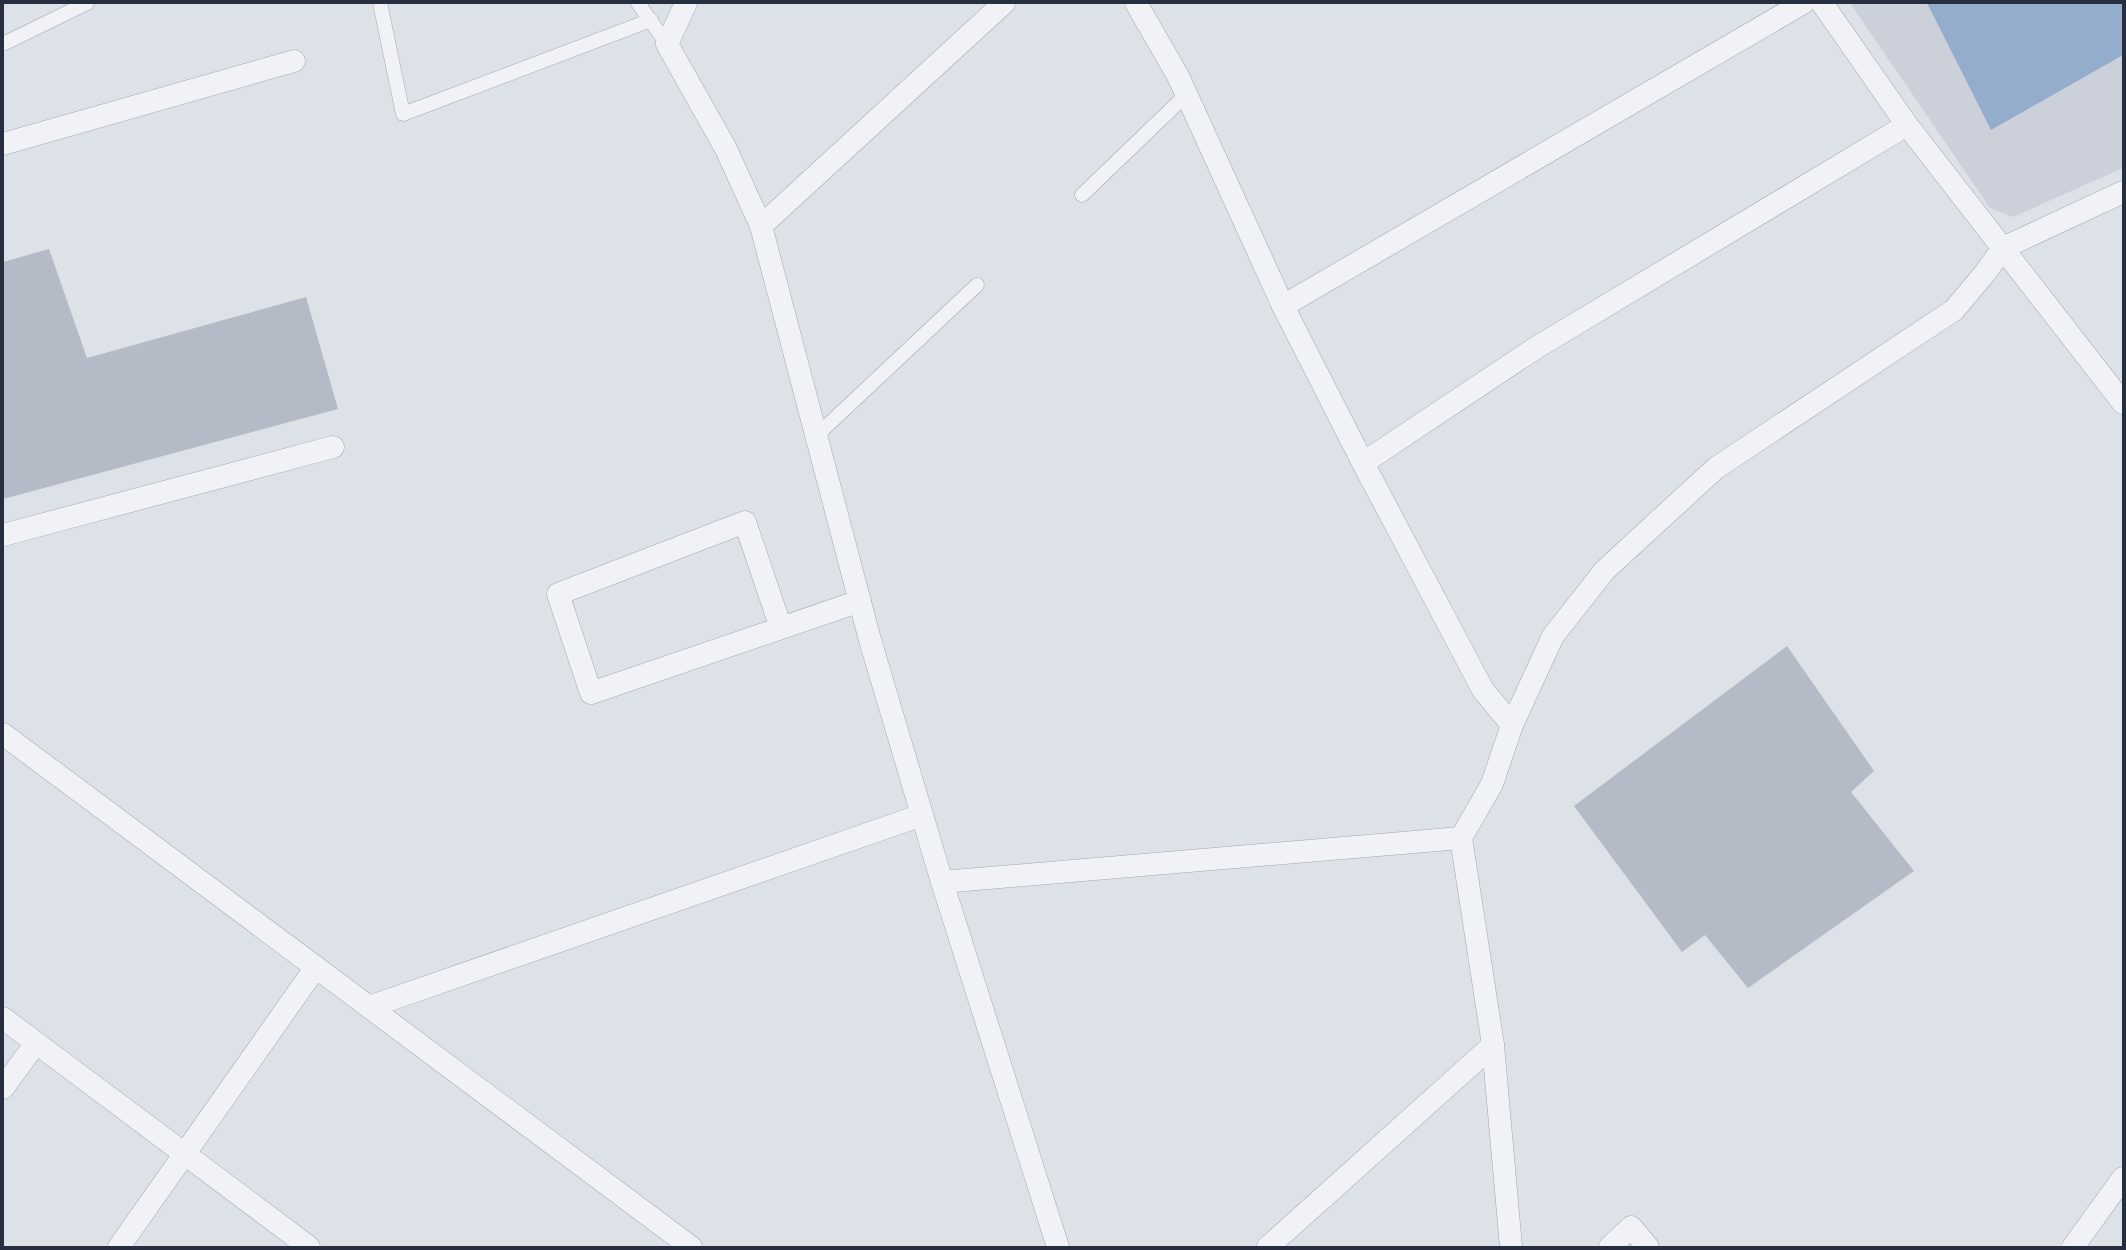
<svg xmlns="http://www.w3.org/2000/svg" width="2126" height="1250" font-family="'DM Sans',sans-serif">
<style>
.built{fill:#cbd0db}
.water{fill:#95adcc}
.building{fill:#b4bac6}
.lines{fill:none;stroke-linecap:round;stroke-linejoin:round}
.service-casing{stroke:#a2a8b2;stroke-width:15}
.minor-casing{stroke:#a2a8b2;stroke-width:23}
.tertiary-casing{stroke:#a2a8b2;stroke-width:23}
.service{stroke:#f0f2f6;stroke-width:14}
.minor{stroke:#f0f2f6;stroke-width:22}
.tertiary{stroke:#f0f2f6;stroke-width:22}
</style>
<rect width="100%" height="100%" fill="#dde1e8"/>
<polygon class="built" points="1850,3 2123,3 2123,168 2013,217 1990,208"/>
<polygon class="water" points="1927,3 2123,3 2123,55 1991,130"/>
<g class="building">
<polygon points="49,249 87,358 306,297 338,409 3,499 3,262"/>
<polygon points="1787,646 1874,771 1851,792 1914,871 1748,988 1705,935 1682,952 1574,806"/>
</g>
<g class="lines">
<defs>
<g id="service">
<polyline points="380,3 403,114 651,20"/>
<polyline points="638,3 667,44"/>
<polyline points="3,44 87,3"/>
<polyline points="1082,195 1186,95"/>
<polyline points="816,436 977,285"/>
</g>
<g id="minor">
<polyline points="686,3 667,44 726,149 761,226 870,640 942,882 1058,1247"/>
<polyline points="1136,3 1178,76 1283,306 1363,463 1483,690 1512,725"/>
<polyline points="1822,3 1907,125 2123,403"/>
<polyline points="3,144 294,61"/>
<polyline points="761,226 1004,3"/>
<polyline points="1283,306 1803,3"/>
<polyline points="1363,463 1534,349 1907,125"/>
<polyline points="3,535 333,447"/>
<polyline points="781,628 745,522 558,594 591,693 860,601"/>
<polyline points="942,882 1461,838"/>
<polyline points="369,1007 922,815"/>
<polyline points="3,1018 309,1247"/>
<polyline points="3,1088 36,1043"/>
<polyline points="119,1247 316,967"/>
<polyline points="1268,1247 1493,1045"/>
<polyline points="1511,1247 1493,1045 1461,838 1492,784 1512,725 1553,636 1605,570 1716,468 1954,310 1985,273 2003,248 2123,192"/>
<polyline points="1610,1247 1631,1227 1648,1247"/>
<polyline points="2073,1247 2123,1178"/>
</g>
<polyline id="tertiary" points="3,734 691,1247"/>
</defs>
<use href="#service" class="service-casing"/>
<use href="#minor" class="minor-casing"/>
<use href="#tertiary" class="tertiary-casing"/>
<use href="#service" class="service"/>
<use href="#minor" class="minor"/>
<use href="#tertiary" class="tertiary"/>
</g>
<rect width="2126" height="1250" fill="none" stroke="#262e40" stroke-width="8"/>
</svg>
